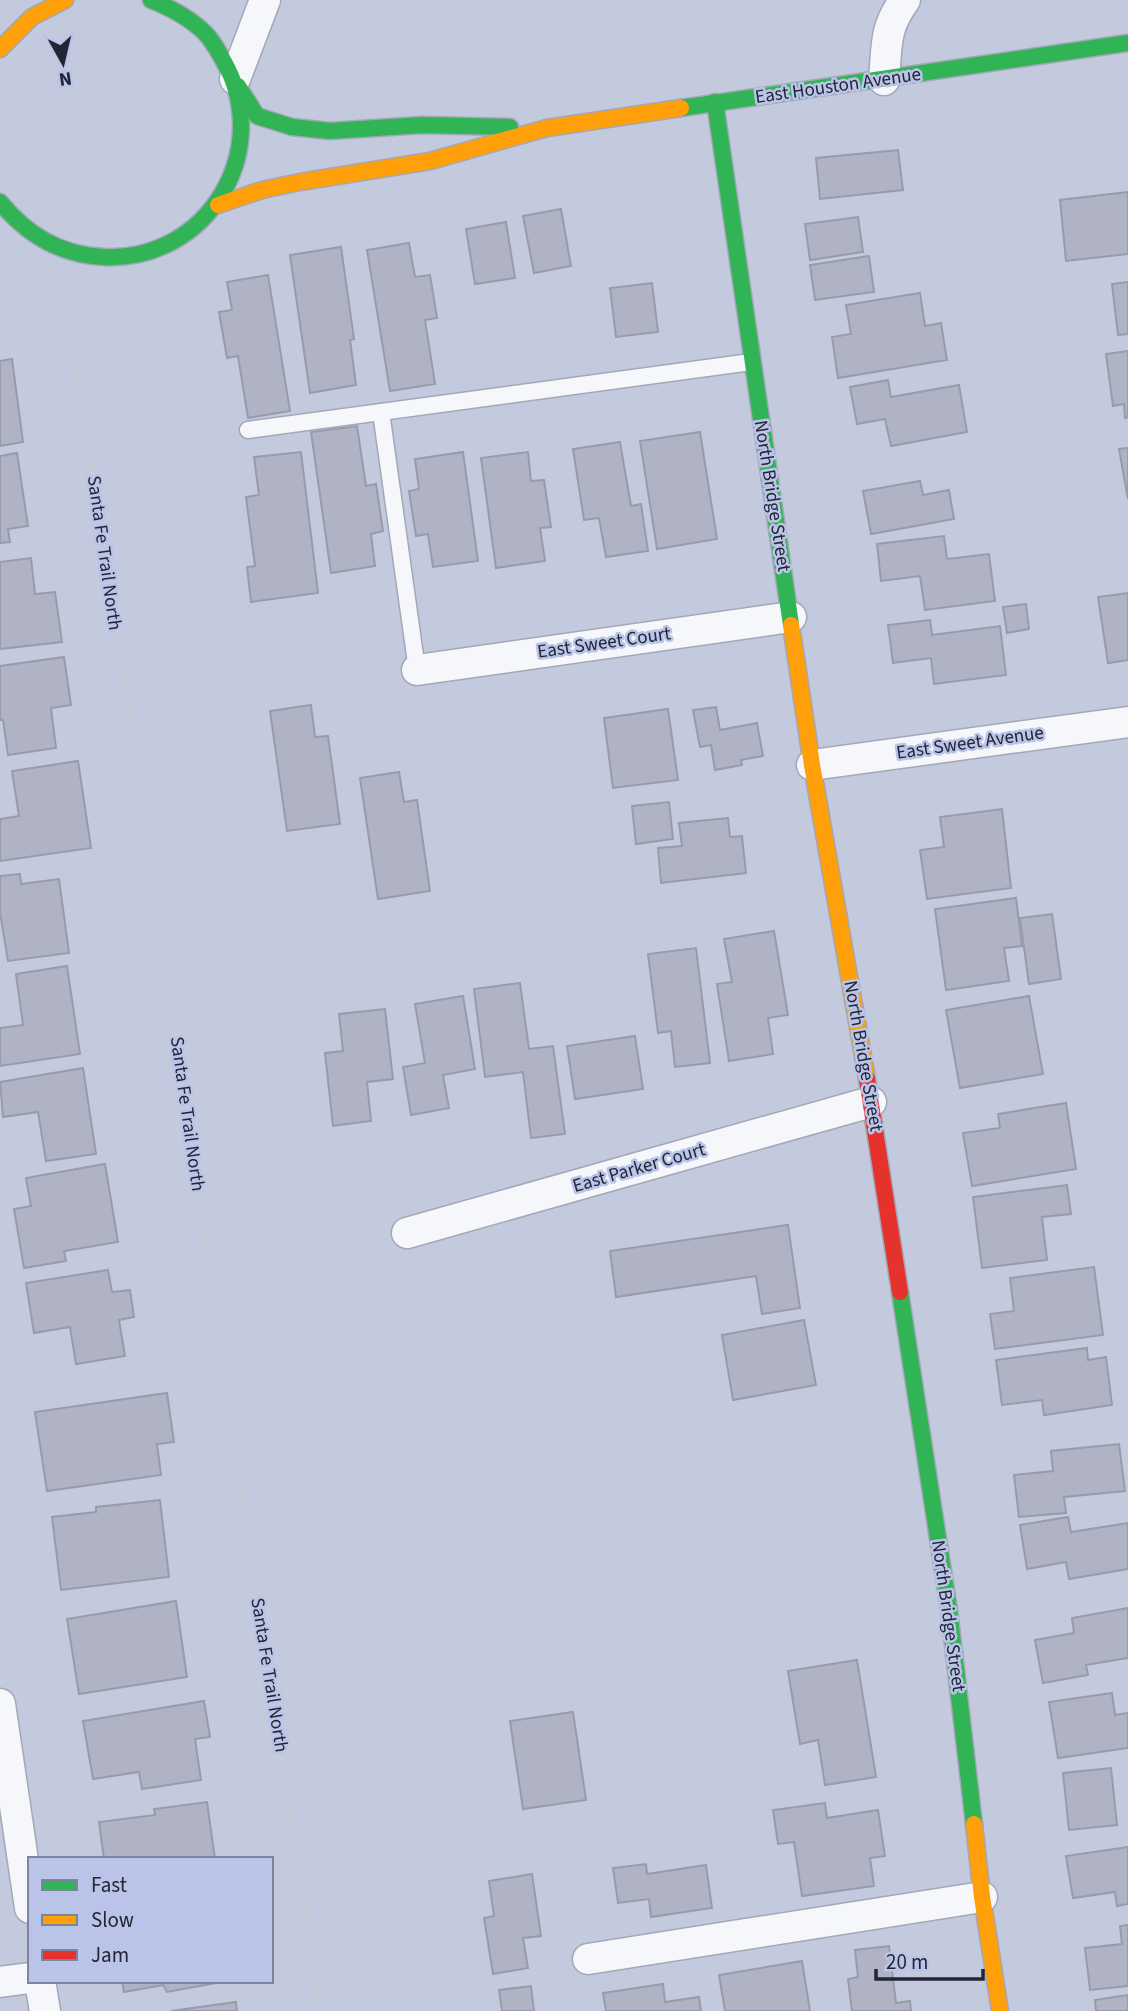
<svg xmlns="http://www.w3.org/2000/svg" width="1128" height="2011" font-family="'Source Sans 3',sans-serif">
<style>
.building{fill:#afb3c3;stroke:#979bab;stroke-width:2}
.lines{fill:none;stroke-linecap:round;stroke-linejoin:round}
.lane-casing{stroke:#a3a7b7;stroke-width:19}
.street-casing{stroke:#a3a7b7;stroke-width:33}
.fast-casing{stroke:#a3a7b7;stroke-width:19}
.slow-casing{stroke:#a3a7b7;stroke-width:19}
.jam-casing{stroke:#a3a7b7;stroke-width:19}
.path{stroke:#caccd1;stroke-width:4.5;stroke-dasharray:3.5 5;stroke-linecap:butt}
.lane{stroke:#f6f7fa;stroke-width:16}
.street{stroke:#f6f7fa;stroke-width:30}
.fast{stroke:#30b455;stroke-width:16}
.slow{stroke:#ff9f0a;stroke-width:16}
.jam{stroke:#e5322d;stroke-width:16}
.labels{text-anchor:middle;dominant-baseline:central;stroke-width:5;stroke-linejoin:round;paint-order:stroke}
.street-label{font-size:19px;fill:#222533;stroke:#bac4e8}
</style>
<rect width="100%" height="100%" fill="#c4cade"/>
<g class="building">
<polygon points="898,150 903,190 820,199 816,158"/>
<polygon points="1128,192 1128,254 1066,261 1060,200"/>
<polygon points="561,209 571,266 534,273 523,216"/>
<polygon points="858,217 863,252 810,260 805,224"/>
<polygon points="506,222 515,278 475,284 466,229"/>
<polygon points="409,243 415,277 430,275 437,318 425,320 435,384 390,391 367,250"/>
<polygon points="341,247 354,339 350,340 356,385 310,393 290,255"/>
<polygon points="869,256 874,292 815,300 810,265"/>
<polygon points="268,275 290,411 248,418 238,356 227,358 219,312 232,310 227,282"/>
<polygon points="1128,282 1128,334 1118,335 1112,284"/>
<polygon points="652,283 658,332 616,337 610,288"/>
<polygon points="920,293 925,326 941,323 947,360 838,378 832,337 851,334 846,305"/>
<polygon points="1128,351 1128,417 1125,418 1124,404 1113,406 1106,354"/>
<polygon points="12,359 23,442 0,446 0,361"/>
<polygon points="888,380 891,397 959,385 967,432 891,446 885,419 857,424 850,387"/>
<polygon points="357,426 366,486 376,484 383,531 371,534 375,566 331,573 311,432"/>
<polygon points="700,432 717,539 657,549 640,441"/>
<polygon points="620,442 631,506 641,504 648,551 606,557 599,518 584,520 573,449"/>
<polygon points="1128,448 1128,499 1119,449"/>
<polygon points="301,452 318,593 251,602 247,567 255,566 246,497 259,495 254,457"/>
<polygon points="463,452 478,561 433,567 428,534 416,536 409,491 419,489 415,459"/>
<polygon points="528,452 531,481 544,480 551,527 540,528 545,561 496,568 481,458"/>
<polygon points="17,453 28,526 8,529 10,542 0,543 0,456"/>
<polygon points="920,481 923,495 949,490 954,519 871,534 863,491"/>
<polygon points="944,536 947,559 989,554 995,601 925,610 920,576 881,581 877,544"/>
<polygon points="31,558 35,594 55,592 62,642 0,649 0,562"/>
<polygon points="1128,593 1128,660 1108,663 1098,597"/>
<polygon points="1026,604 1029,629 1007,633 1003,607"/>
<polygon points="930,620 932,635 1000,626 1006,675 934,684 931,658 893,663 888,625"/>
<polygon points="64,657 71,705 51,708 56,748 8,755 3,720 0,720 0,666"/>
<polygon points="311,705 315,737 328,736 340,824 287,831 270,711"/>
<polygon points="716,707 720,730 757,723 763,756 741,760 742,765 715,770 711,745 700,747 693,710"/>
<polygon points="668,709 678,780 613,788 604,718"/>
<polygon points="78,761 91,848 0,861 0,819 19,816 12,771"/>
<polygon points="399,772 404,802 417,800 430,891 378,899 360,778"/>
<polygon points="669,802 673,839 636,844 632,806"/>
<polygon points="1002,809 1011,888 927,899 920,850 944,847 940,817"/>
<polygon points="728,818 730,837 742,836 746,873 661,883 658,848 682,846 679,823"/>
<polygon points="20,874 21,884 59,879 69,953 8,961 0,913 0,876"/>
<polygon points="1016,898 1022,946 1004,948 1009,981 946,990 935,909"/>
<polygon points="1052,914 1061,979 1029,984 1020,918"/>
<polygon points="774,931 788,1015 768,1018 773,1054 729,1061 717,984 732,982 724,939"/>
<polygon points="696,948 710,1063 675,1067 671,1031 658,1033 648,954"/>
<polygon points="67,966 80,1054 0,1066 0,1028 23,1025 16,974"/>
<polygon points="520,983 529,1049 553,1046 565,1134 531,1138 523,1072 485,1077 474,989"/>
<polygon points="463,996 475,1069 443,1075 449,1108 411,1115 403,1067 425,1063 415,1004"/>
<polygon points="1029,996 1043,1074 960,1088 946,1010"/>
<polygon points="385,1009 393,1079 367,1082 371,1121 333,1126 325,1053 343,1051 339,1014"/>
<polygon points="635,1036 643,1089 575,1099 567,1046"/>
<polygon points="83,1068 96,1154 46,1161 38,1112 3,1117 0,1082"/>
<polygon points="1066,1103 1076,1169 972,1186 963,1133 1000,1128 998,1114"/>
<polygon points="105,1164 118,1242 64,1251 66,1261 24,1268 14,1209 31,1206 26,1178"/>
<polygon points="1067,1185 1071,1214 1042,1217 1047,1260 982,1268 973,1197"/>
<polygon points="788,1225 800,1308 762,1314 756,1276 616,1297 610,1251"/>
<polygon points="1094,1267 1103,1335 995,1349 990,1314 1014,1311 1010,1278"/>
<polygon points="108,1270 112,1292 130,1290 134,1317 119,1320 125,1356 76,1364 70,1327 34,1333 26,1283"/>
<polygon points="804,1320 816,1385 733,1400 722,1335"/>
<polygon points="1087,1348 1088,1360 1106,1357 1112,1405 1044,1415 1042,1400 1002,1405 996,1360"/>
<polygon points="167,1393 174,1442 157,1444 161,1475 47,1491 35,1412"/>
<polygon points="1119,1444 1125,1491 1064,1497 1066,1513 1019,1517 1014,1475 1053,1471 1051,1451"/>
<polygon points="160,1500 169,1577 61,1590 52,1517 96,1512 96,1507"/>
<polygon points="1068,1517 1071,1532 1128,1523 1128,1569 1069,1579 1066,1562 1027,1569 1020,1525"/>
<polygon points="176,1601 187,1677 79,1694 67,1619"/>
<polygon points="1128,1608 1128,1658 1086,1665 1088,1675 1043,1683 1035,1640 1074,1633 1072,1618"/>
<polygon points="857,1660 876,1777 825,1785 818,1740 800,1744 788,1671"/>
<polygon points="1112,1693 1115,1715 1128,1713 1128,1748 1058,1758 1049,1702"/>
<polygon points="204,1701 210,1737 195,1739 201,1780 142,1789 139,1772 93,1779 83,1721"/>
<polygon points="573,1712 586,1800 523,1809 510,1721"/>
<polygon points="1111,1768 1117,1825 1069,1830 1063,1773"/>
<polygon points="207,1802 215,1859 104,1859 99,1822 155,1815 154,1809"/>
<polygon points="825,1803 827,1818 878,1810 885,1856 870,1858 874,1886 802,1896 794,1842 778,1844 773,1810"/>
<polygon points="1128,1847 1128,1904 1117,1906 1115,1892 1073,1898 1066,1856"/>
<polygon points="646,1864 647,1874 706,1865 712,1908 651,1917 649,1899 618,1903 613,1868"/>
<polygon points="532,1874 541,1936 523,1938 528,1968 493,1974 484,1918 494,1916 489,1881"/>
<polygon points="1128,1925 1128,1986 1090,1990 1085,1948 1122,1944 1120,1926"/>
<polygon points="889,1946 896,2003 910,2001 911,2011 852,2011 848,1979 858,1977 855,1950"/>
<polygon points="802,1961 810,2011 725,2011 719,1975"/>
<polygon points="122,1981 227,1981 167,1992 163,1985 124,1992"/>
<polygon points="663,1984 665,2002 699,1997 701,2011 606,2011 603,1993"/>
<polygon points="531,1986 534,2011 502,2011 499,1990"/>
<polygon points="1128,1995 1128,2011 1096,2011 1095,2000"/>
<polygon points="236,2002 237,2011 171,2011"/>
</g>
<g class="lines">
<defs>
<g id="lane">
<polyline points="381,412 417,670"/>
<polyline points="248,430 751,362"/>
</g>
<g id="street">
<polyline points="235,79 265,0"/>
<path d="M884,80C887,46 884,28 905,0"/>
<polyline points="417,670 791,617"/>
<polyline points="812,765 1128,722"/>
<polyline points="407,1233 871,1102"/>
<polyline points="0,1704 30,1908"/>
<polyline points="588,1959 982,1897"/>
<polyline points="40,1981 45,2011"/>
<polyline points="0,1982 30,1978"/>
</g>
<g id="fast">
<polyline points="238,86 257,116 292,127 330,131 422,125 510,127"/>
<polyline points="715,102 791,625"/>
<polyline points="681,108 1128,43"/>
<path d="M0,202C28,236 61,255 104,257C208,262 275,149 223,60C218,51 213,41 205,33C190,18 171,8 151,0"/>
<polyline points="900,1292 949,1610 974,1824"/>
</g>
<g id="slow">
<polyline points="0,49 32,17 65,0"/>
<polyline points="218,205 262,190 300,182 430,161 547,128 681,108"/>
<polyline points="791,625 812,765 867,1079"/>
<polyline points="974,1824 982,1897 1000,2011"/>
</g>
<polyline id="jam" points="867,1079 900,1292"/>
</defs>
<use href="#lane" class="lane-casing"/>
<use href="#street" class="street-casing"/>
<use href="#fast" class="fast-casing"/>
<use href="#slow" class="slow-casing"/>
<use href="#jam" class="jam-casing"/>
<g class="path">
<polyline points="44,282 72,347 82,402 138,765 207,1262 320,2011"/>
<polyline points="207,1262 375,1237"/>
</g>
<use href="#lane" class="lane"/>
<use href="#street" class="street"/>
<use href="#fast" class="fast"/>
<use href="#slow" class="slow"/>
<use href="#jam" class="jam"/>
</g>
<g class="labels">
<g class="street-label">
<text transform="translate(838 86) rotate(-8)">East Houston Avenue</text>
<text transform="translate(772 496) rotate(81)">North Bridge Street</text>
<text transform="translate(104 553) rotate(82)">Santa Fe Trail North</text>
<text transform="translate(604 643) rotate(-8)">East Sweet Court</text>
<text transform="translate(970 743) rotate(-8)">East Sweet Avenue</text>
<text transform="translate(863 1056) rotate(80)">North Bridge Street</text>
<text transform="translate(187 1114) rotate(82)">Santa Fe Trail North</text>
<text transform="translate(639 1168) rotate(-16)">East Parker Court</text>
<text transform="translate(948 1616) rotate(82)">North Bridge Street</text>
<text transform="translate(269 1675) rotate(81)">Santa Fe Trail North</text>
</g>
</g>
<rect x="28" y="1857" width="245" height="126" fill="#bac4e8" stroke="#7d84a0" stroke-width="2"/>
<rect x="42" y="1880" width="35" height="10" fill="#30b455" stroke="#7d84a0" stroke-width="2"/>
<text x="91" y="1892" font-size="21" fill="#222533">Fast</text>
<rect x="42" y="1915" width="35" height="10" fill="#ff9f0a" stroke="#7d84a0" stroke-width="2"/>
<text x="91" y="1927" font-size="21" fill="#222533">Slow</text>
<rect x="42" y="1950" width="35" height="10" fill="#e5322d" stroke="#7d84a0" stroke-width="2"/>
<text x="91" y="1962" font-size="21" fill="#222533">Jam</text>
<g transform="translate(63 63) rotate(172)" stroke="#bac4e8" stroke-width="5" paint-order="stroke">
<path d="M0-5L12 26L0 18L-12 26Z" fill="#222533"/>
<text y="-10" font-size="19" font-weight="bold" text-anchor="middle" fill="#222533">N</text>
</g>
<path d="M876 1969v10h107v-10" fill="none" stroke="#222533" stroke-width="3.5"/>
<text x="886" y="1969" font-size="21" fill="#222533" stroke="#bac4e8" stroke-width="5" paint-order="stroke">20 m</text>
</svg>
